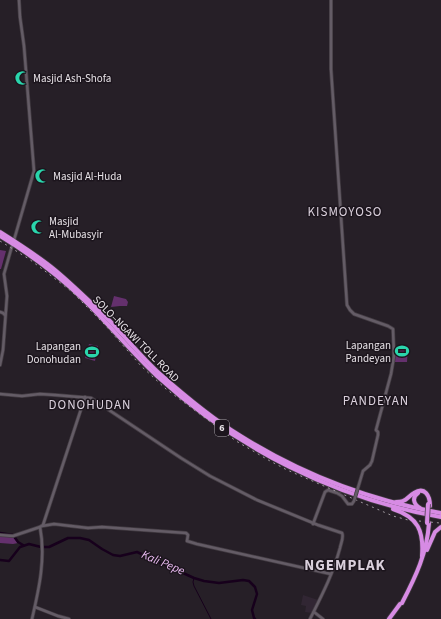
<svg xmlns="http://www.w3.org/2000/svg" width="441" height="619" font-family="'Source Sans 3',sans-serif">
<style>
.built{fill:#312633}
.green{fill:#64306d}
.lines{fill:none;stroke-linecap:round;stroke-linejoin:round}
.stream{stroke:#17001c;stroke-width:1}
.river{stroke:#17001c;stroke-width:2.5}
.secondary-casing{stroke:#433c43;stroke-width:4}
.highway-casing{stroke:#433c43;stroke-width:5.5}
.secondary{stroke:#645c66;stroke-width:2.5}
.highway{stroke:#d78be4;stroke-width:4}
.rail{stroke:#9e989e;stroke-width:1;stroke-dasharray:2 4;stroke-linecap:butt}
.secondary-bridge-casing{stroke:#433c43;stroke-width:4;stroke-linecap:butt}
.highway-bridge-casing{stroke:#433c43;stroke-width:5.5;stroke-linecap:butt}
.secondary-bridge{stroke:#645c66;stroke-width:2.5}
.highway-bridge{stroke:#d78be4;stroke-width:4}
.labels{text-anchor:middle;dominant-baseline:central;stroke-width:3;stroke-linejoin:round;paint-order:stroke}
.shield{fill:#1c151d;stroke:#a9a4aa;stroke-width:1}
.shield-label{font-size:10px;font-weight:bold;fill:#e6e1e6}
.poi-label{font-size:11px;fill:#e6e1e6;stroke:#1c151d;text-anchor:start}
.street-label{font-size:11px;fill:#e6e1e6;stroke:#1c151d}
.water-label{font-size:12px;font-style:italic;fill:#edbdf5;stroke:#1c151d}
.quarter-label{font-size:13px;letter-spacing:1px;fill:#dad0dc;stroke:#1c151d}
.district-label{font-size:15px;font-weight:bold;letter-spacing:1px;fill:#dad0dc;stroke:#1c151d}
</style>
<rect width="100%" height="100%" fill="#261f27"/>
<polygon class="built" points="303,595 318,600 318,602 312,613 305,612 306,606 301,605"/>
<g class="green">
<polygon points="0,250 6,251 1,269 0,269"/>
<polygon points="114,296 126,299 128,302 127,306 120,306 111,307"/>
<polygon points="89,344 98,346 95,361 85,358"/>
<polygon points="396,346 408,346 407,362 395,362"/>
<polygon points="0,536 9,537 13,537 18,543 13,544 0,543"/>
</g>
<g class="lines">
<polyline class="stream" points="194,578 193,582 194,586 211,619"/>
<g class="river">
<polyline points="0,533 13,535 18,542 23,545"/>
<polyline points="0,560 9,561 20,547 29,544 41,547 49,547 68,538 80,538 89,540 102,549 113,555 120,556 137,552 194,578 204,581 219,583 243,580 249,581 255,587 257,594 252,610 254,618 255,619"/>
</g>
<defs>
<g id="secondary">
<polyline points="331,0 331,69 347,305 350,310 354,314 388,326 393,329 394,356 391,374 376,430 378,432 378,435 372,461 370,465"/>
<polyline points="14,240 34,171 24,46 20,17 19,0"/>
<polyline points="0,312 3,313 5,315"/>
<polyline points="0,365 3,350 7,296 4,274 12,246"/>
<path d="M0,394L22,396L40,394L55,395L91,398L181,458L210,476L257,500L318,525L342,533C344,537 341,543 340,548C333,574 322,595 310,619"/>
<polyline points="313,524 325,492 328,490 337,493"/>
<polyline points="42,526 54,524 88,528 102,527 186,533 188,535 187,541 197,544 331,574"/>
<polyline points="0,535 13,536 40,527 43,525 85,397"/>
<polyline points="35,607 58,616 69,619"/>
<polyline points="314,612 323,619"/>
<path d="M32,619C39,589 46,558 40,527"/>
</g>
<g id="highway">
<path d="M0,232C19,244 38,256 55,270C72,284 88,300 104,315C123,334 140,356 160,374C185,396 211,418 239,435C301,474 369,500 441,513"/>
<path d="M0,236C30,254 58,275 84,300C109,324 131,352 157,376C236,448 336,499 441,517"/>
<path d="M418,493C412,497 413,504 420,508"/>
<path d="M396,502C399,502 401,502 403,501C407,500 410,495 414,493C425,486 430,496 430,506"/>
<path d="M393,509C418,517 424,531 422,556"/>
<polyline points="427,550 435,532 441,527"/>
<path d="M402,603C416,576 427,553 429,523"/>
<polyline points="389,619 400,604"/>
</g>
</defs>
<use href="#secondary" class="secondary-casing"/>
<use href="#highway" class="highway-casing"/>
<use href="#secondary" class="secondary"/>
<use href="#highway" class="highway"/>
<g class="rail">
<polyline points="0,241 29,259 58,281 71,291 106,326 141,366 166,389 236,441 270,461 287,470 393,516 408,520"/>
<polyline points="419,521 440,523"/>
</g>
<defs>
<polyline id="secondary-bridge" points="337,493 342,496 348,504 352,504 354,501 363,471 370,465"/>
<polyline id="highway-bridge" points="427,523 428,504"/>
</defs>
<use href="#secondary-bridge" class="secondary-bridge-casing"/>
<use href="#highway-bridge" class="highway-bridge-casing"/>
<use href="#secondary-bridge" class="secondary-bridge"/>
<use href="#highway-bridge" class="highway-bridge"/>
</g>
<defs>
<symbol id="mosque-bare" viewBox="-9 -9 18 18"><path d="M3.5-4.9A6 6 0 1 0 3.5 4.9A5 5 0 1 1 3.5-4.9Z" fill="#2ad5ac" stroke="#1c151d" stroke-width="2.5" paint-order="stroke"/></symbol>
<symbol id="stadium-bare" viewBox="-9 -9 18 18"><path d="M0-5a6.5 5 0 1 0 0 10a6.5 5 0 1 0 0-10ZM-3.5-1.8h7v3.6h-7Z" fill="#2ad5ac" stroke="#1c151d" stroke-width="2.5" paint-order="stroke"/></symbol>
</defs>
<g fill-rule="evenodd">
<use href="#mosque-bare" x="12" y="68" width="20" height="20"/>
<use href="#mosque-bare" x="32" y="166" width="20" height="20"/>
<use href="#mosque-bare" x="28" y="217" width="20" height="20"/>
<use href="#stadium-bare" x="392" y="341" width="20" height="20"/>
<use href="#stadium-bare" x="82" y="342" width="20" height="20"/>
</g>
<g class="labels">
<rect class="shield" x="215" y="420" width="14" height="16" rx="3"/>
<g class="shield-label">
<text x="222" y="428">6</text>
</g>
<g class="poi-label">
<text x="33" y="78">Masjid Ash-Shofa</text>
<text x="53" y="176">Masjid Al-Huda</text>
<text x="49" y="221">Masjid<tspan x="49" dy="13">Al-Mubasyir</tspan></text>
<text x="391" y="345" text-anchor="end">Lapangan<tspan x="391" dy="13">Pandeyan</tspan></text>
<text x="81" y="346" text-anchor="end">Lapangan<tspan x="81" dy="13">Donohudan</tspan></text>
</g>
<g class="street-label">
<text transform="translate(136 339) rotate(45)">SOLO–NGAWI TOLL ROAD</text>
</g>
<g class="water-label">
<text transform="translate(163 563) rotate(23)">Kali Pepe</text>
</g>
<g class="quarter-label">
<text x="345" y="212">KISMOYOSO</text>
<text x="376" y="401">PANDEYAN</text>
<text x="90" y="405">DONOHUDAN</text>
</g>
<g class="district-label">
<text x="345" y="565">NGEMPLAK</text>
</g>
</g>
</svg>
